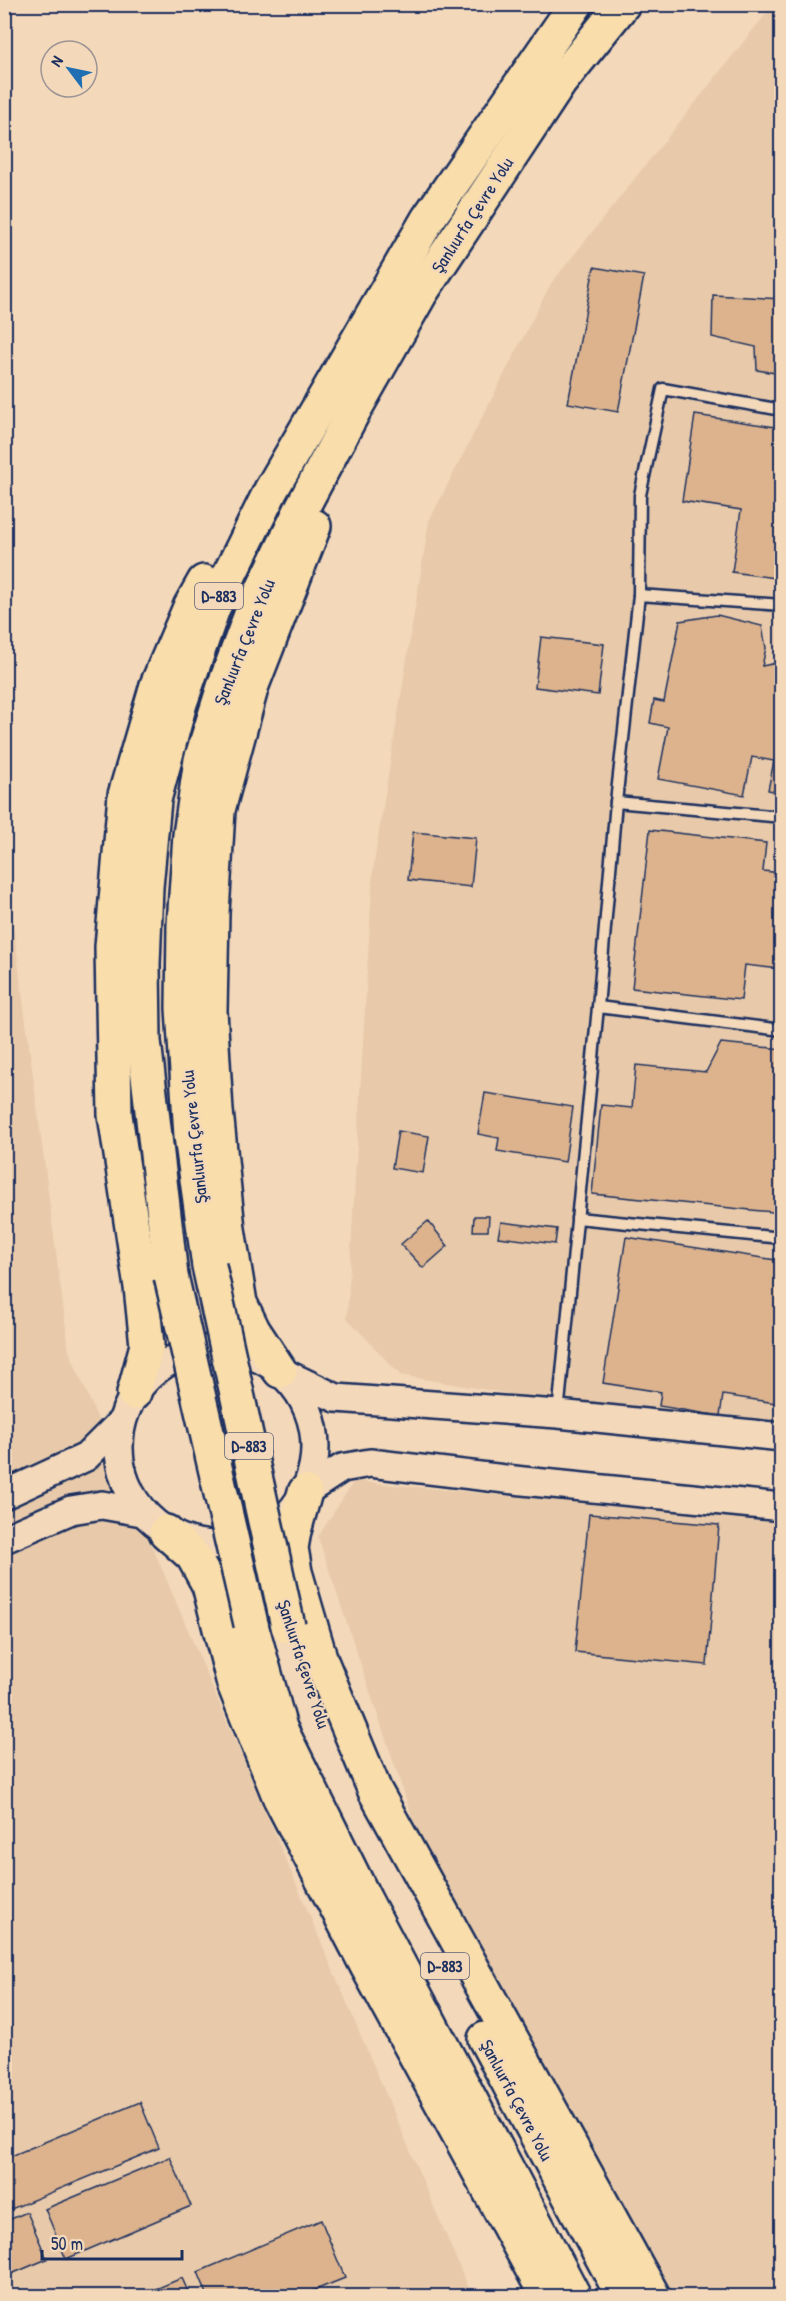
<svg xmlns="http://www.w3.org/2000/svg" width="786" height="2301" font-family="'Patrick Hand',sans-serif">
<style>
.built{fill:#e8caaa}
.building{fill:#dcb38d;stroke:#1b2f5e;stroke-width:1.5}
.lines{fill:none;stroke-linecap:round;stroke-linejoin:round}
.service-casing{stroke:#1b2f5e;stroke-width:15}
.tertiary-casing{stroke:#1b2f5e;stroke-width:32}
.trunk-casing{stroke:#1b2f5e;stroke-width:38}
.service{stroke:#f3d8ba;stroke-width:10}
.tertiary{stroke:#f3d8ba;stroke-width:27}
.trunk{stroke:#f9ddab;stroke-width:33}
.trunk-bridge-casing{stroke:#1b2f5e;stroke-width:38;stroke-linecap:butt}
.trunk-bridge{stroke:#f9ddab;stroke-width:33}
.labels{text-anchor:middle;dominant-baseline:central;stroke-width:4.5;stroke-linejoin:round;paint-order:stroke}
.shield{fill:#f3d8ba;stroke:#5c627a;stroke-width:1.5}
.shield-label{font-size:16px;font-weight:bold;fill:#1b2f5e}
.street-label{font-size:18px;fill:#1b2f5e;stroke:#f3d8ba}
</style>
<rect width="100%" height="100%" fill="#f3d8ba"/>
<filter id="ink" filterUnits="userSpaceOnUse"><feTurbulence type="fractalNoise" baseFrequency=".0167" numOctaves="2"/><feDisplacementMap in="SourceGraphic" scale="12" xChannelSelector="R" yChannelSelector="G"/><feConvolveMatrix kernelMatrix="1 2 1 2 8 2 1 2 1" color-interpolation-filters="sRGB"/></filter>
<g filter="url(#ink)">
<g class="built">
<polygon points="773,5 781,5 781,1441 400,1375 347,1318 373,869 429,521 550,285"/>
<polygon points="4,897 10,900 69,1351 472,2296 5,2296"/>
<polygon points="354,1481 781,1522 781,2296 659,2296 415,1826 318,1537"/>
</g>
<g class="building">
<polygon points="594,267 644,276 618,412 568,403"/>
<polygon points="713,295 782,299 782,374 757,370 756,347 712,337"/>
<polygon points="695,415 782,428 782,579 732,572 741,510 682,501"/>
<polygon points="717,615 762,626 766,648 762,666 782,662 782,793 768,790 774,761 752,757 744,795 658,779 668,727 650,723 654,700 664,702 680,621"/>
<polygon points="541,637 604,644 598,695 535,687"/>
<polygon points="650,830 766,843 763,871 782,873 782,993 778,993 780,969 745,965 741,1000 632,988"/>
<polygon points="413,832 476,838 471,887 408,880"/>
<polygon points="721,1043 782,1049 782,1213 592,1194 601,1105 632,1108 636,1065 706,1072"/>
<polygon points="485,1093 573,1107 565,1162 497,1151 499,1138 478,1134"/>
<polygon points="398,1131 429,1136 423,1173 392,1168"/>
<polygon points="474,1216 489,1216 488,1231 473,1231"/>
<polygon points="428,1221 448,1246 423,1268 401,1244"/>
<polygon points="501,1222 557,1229 555,1244 498,1237"/>
<polygon points="626,1237 782,1261 782,1404 723,1395 720,1416 659,1406 661,1392 603,1383"/>
<polygon points="589,1514 719,1525 707,1665 575,1652"/>
<polygon points="140,2102 159,2148 4,2212 4,2159"/>
<polygon points="170,2157 191,2206 66,2259 45,2209"/>
<polygon points="27,2212 47,2259 4,2277 4,2222"/>
<polygon points="321,2220 345,2278 300,2296 208,2296 198,2272"/>
<polygon points="182,2278 190,2296 139,2296"/>
</g>
<g class="lines">
<defs>
<g id="service">
<polyline points="639,595 640,495 663,389 782,410"/>
<polyline points="616,802 782,817"/>
<polyline points="598,1007 782,1030"/>
<polyline points="577,1218 782,1238"/>
<polyline points="558,1414 598,1007 616,802 639,595 782,605"/>
</g>
<g id="tertiary">
<circle cx="217" cy="1447" r="98"/>
<polyline points="286,1374 336,1398 558,1414 782,1437"/>
<polyline points="305,1492 342,1468 370,1463 523,1481 782,1507"/>
<polyline points="4,1495 86,1457 121,1422"/>
<polyline points="4,1539 71,1510 102,1505 142,1512"/>
</g>
<g id="trunk">
<polyline points="209,1266 191,1136 183,1008 184,925 190,835 201,760 224,687 252,612 303,506 353,412 420,294 560,82 623,4"/>
<polyline points="171,1276 144,1041 143,964 146,887 154,800 180,703 213,608 271,490 428,219 576,4"/>
<polyline points="280,1371 253,1330 240,1303 228,1229 216,1111 210,1011 212,913 218,810 252,685 314,526"/>
<polyline points="134,1393 147,1345 141,1287 115,1115 112,947 125,795 157,685 191,605 204,582"/>
<polyline points="305,1492 294,1531 291,1548 295,1572 321,1661 375,1791 653,2296"/>
<polyline points="166,1532 193,1556 209,1585 234,1684 280,1798 367,1966 547,2296"/>
<polyline points="251,1624 280,1728 365,1900 574,2296"/>
<polyline points="485,2039 623,2296"/>
</g>
</defs>
<use href="#service" class="service-casing"/>
<use href="#tertiary" class="tertiary-casing"/>
<use href="#trunk" class="trunk-casing"/>
<use href="#service" class="service"/>
<use href="#tertiary" class="tertiary"/>
<use href="#trunk" class="trunk"/>
<defs>
<g id="trunk-bridge">
<polyline points="209,1266 288,1626"/>
<polyline points="171,1276 251,1624"/>
</g>
</defs>
<use href="#trunk-bridge" class="trunk-bridge-casing"/>
<use href="#trunk-bridge" class="trunk-bridge"/>
</g>
</g>
<g class="labels">
<g class="shield">
<rect x="195" y="583" width="48" height="26" rx="4.5"/>
<rect x="225" y="1433" width="48" height="26" rx="4.5"/>
<rect x="421" y="1953" width="48" height="26" rx="4.5"/>
</g>
<g class="shield-label">
<text x="219" y="596">D-883</text>
<text x="249" y="1446">D-883</text>
<text x="445" y="1966">D-883</text>
</g>
<g class="street-label">
<text transform="translate(472 215) rotate(-57)">Şanlıurfa Çevre Yolu</text>
<text transform="translate(244 642) rotate(-68)">Şanlıurfa Çevre Yolu</text>
<text transform="translate(194 1137) rotate(-96)">Şanlıurfa Çevre Yolu</text>
<text transform="translate(304 1664) rotate(72)">Şanlıurfa Çevre Yolu</text>
<text transform="translate(517 2100) rotate(62)">Şanlıurfa Çevre Yolu</text>
</g>
</g>
<rect width="786" height="2301" fill="none" stroke="#f3d8ba" stroke-width="24"/>
<rect x="12" y="12" width="762" height="2277" fill="none" stroke="#1b2f5e" stroke-width="2" filter="url(#ink)"/>
<g transform="translate(69 69) rotate(302)"><circle r="28" fill="#f3d8ba" stroke="#9d9495" stroke-width="1.5"/>
<path d="M0-4.5L10 22L0 15L-10 22Z" fill="#1f6fb2"/>
<text y="-9" font-size="16" font-weight="bold" text-anchor="middle" fill="#1b2f5e">N</text>
</g>
<path d="M42 2250v9h140v-9" fill="none" stroke="#1b2f5e" stroke-width="3"/>
<text x="51" y="2250" font-size="18" fill="#1b2f5e" stroke="#f3d8ba" stroke-width="4.5" paint-order="stroke">50 m</text>
</svg>
